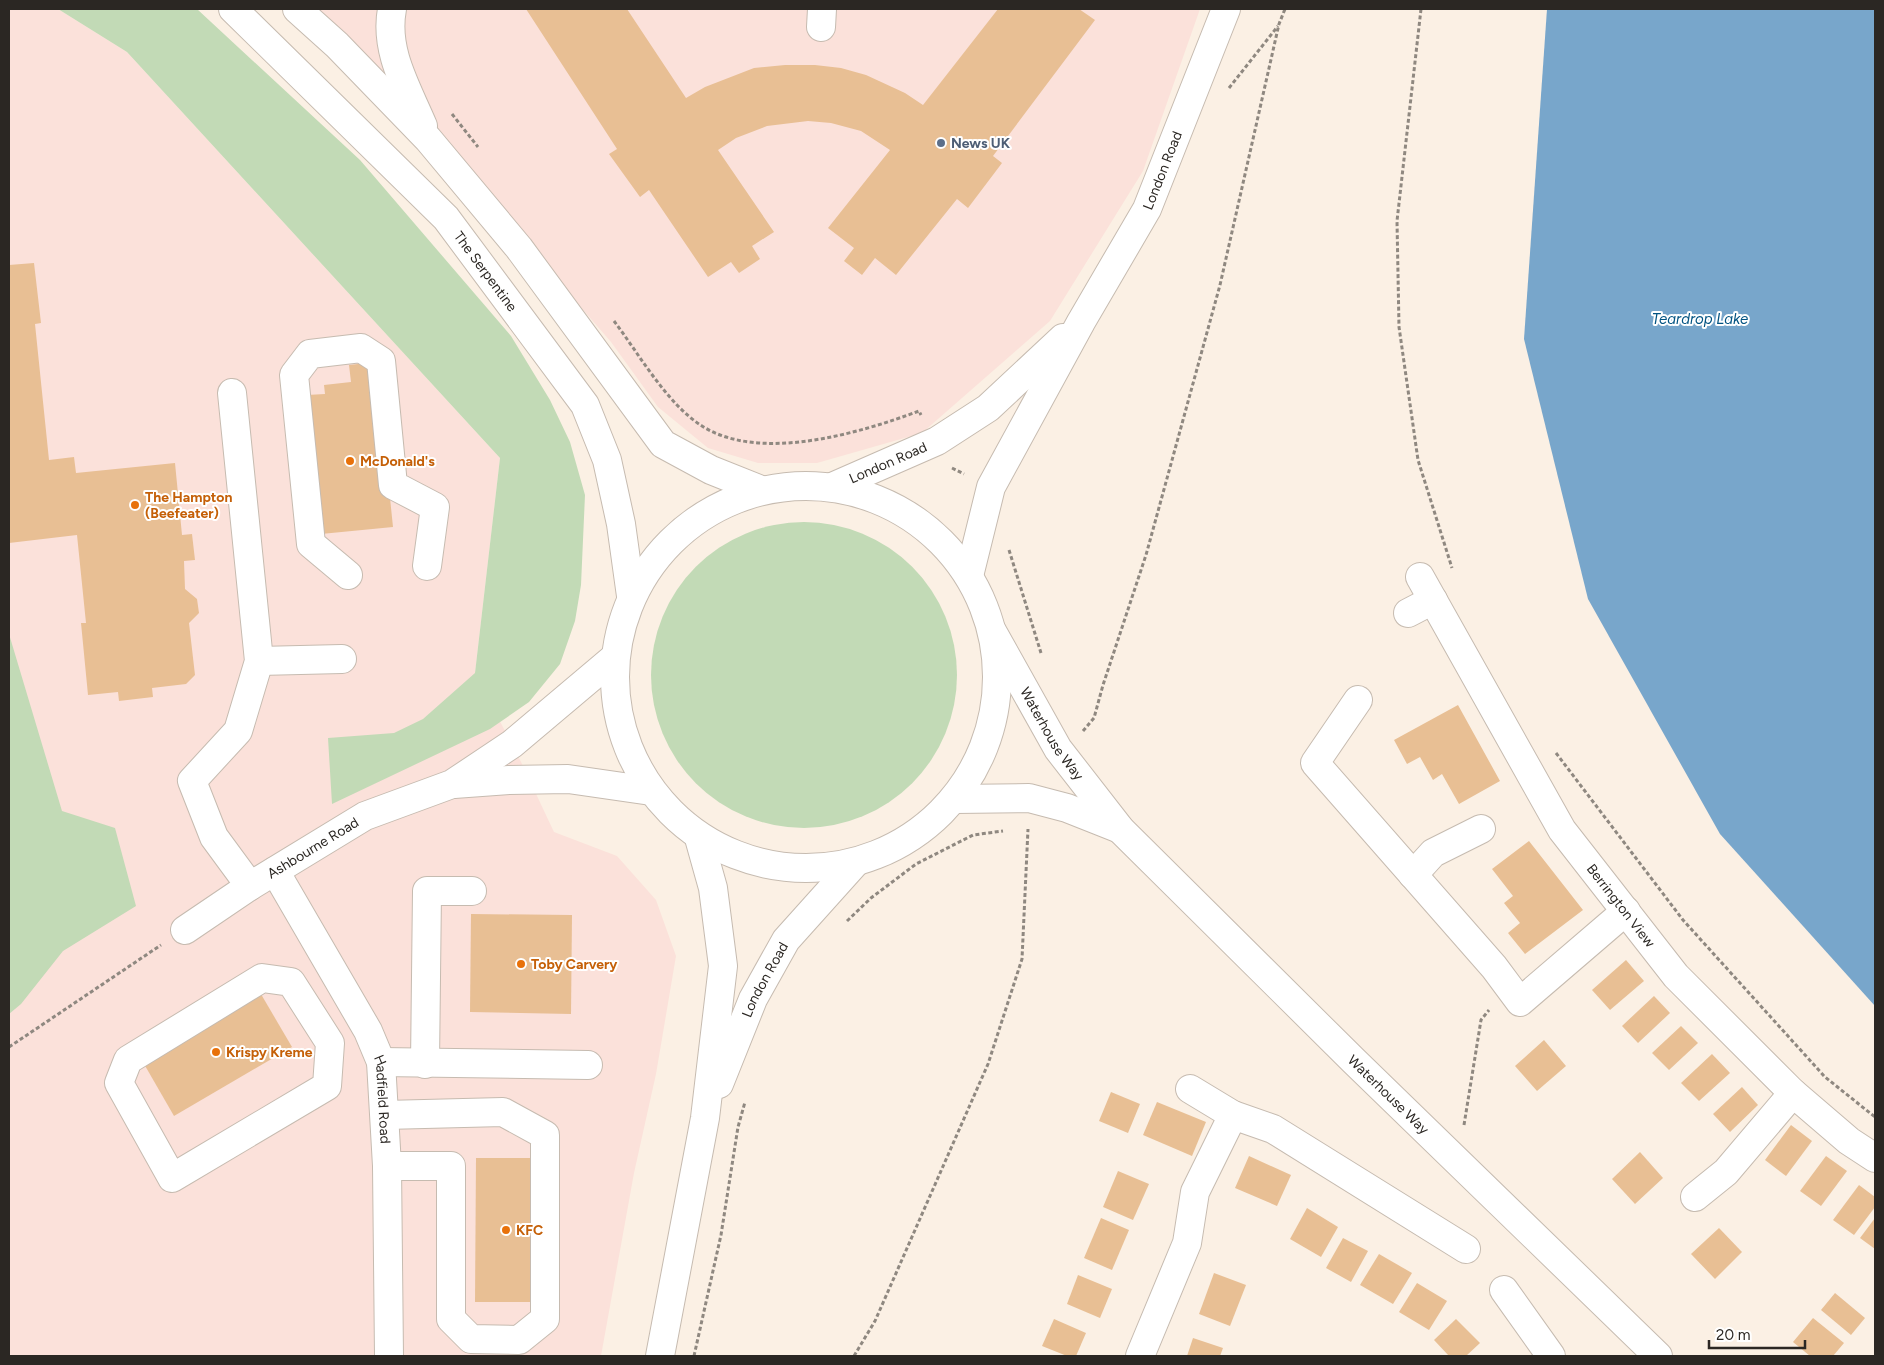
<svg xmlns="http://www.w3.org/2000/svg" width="1884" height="1365" font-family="Figtree,sans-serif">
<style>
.commercial{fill:#fbe1da}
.green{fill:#c2dab6}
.water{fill:#78a6cb}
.building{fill:#e8bf94}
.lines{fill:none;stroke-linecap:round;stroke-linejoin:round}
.minor-casing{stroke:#c6bbb0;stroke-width:30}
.major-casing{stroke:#c6bbb0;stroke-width:30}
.path{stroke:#8f8880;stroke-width:3;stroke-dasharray:4 2.5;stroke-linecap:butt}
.minor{stroke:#fff;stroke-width:28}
.major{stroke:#fff;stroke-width:28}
.service-dot{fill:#5c6f8a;stroke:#fff;stroke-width:2}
.food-dot{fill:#e8710a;stroke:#fff;stroke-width:2}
.labels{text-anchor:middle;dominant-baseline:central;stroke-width:4;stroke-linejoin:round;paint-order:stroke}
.service-label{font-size:14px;font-weight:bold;fill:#4e5e75;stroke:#fff;text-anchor:start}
.street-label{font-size:14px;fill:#2b2723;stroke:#fff}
.food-label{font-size:14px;font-weight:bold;fill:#c56008;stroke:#fff;text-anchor:start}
.water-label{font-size:15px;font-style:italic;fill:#005281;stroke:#fff}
</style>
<rect width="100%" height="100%" fill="#fbf0e4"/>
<g class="commercial">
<polygon points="9,9 58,9 127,52 500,458 475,673 521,762 554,832 617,856 656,900 676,956 656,1074 634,1173 601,1356 9,1356"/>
<polygon points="317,9 1200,9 1143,171 1050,321 922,433 817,463 758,463 708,448 658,407 611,342 337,26"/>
</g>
<g class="green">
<polygon points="58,9 197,9 360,160 511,336 550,400 570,442 585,495 581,585 575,621 560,664 529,702 490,729 332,804 328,738 394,733 423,719 475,673 500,458 127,52"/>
<circle cx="804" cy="675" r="153"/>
<polygon points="9,634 62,811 115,828 136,906 63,951 21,1004 9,1014"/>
</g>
<polygon class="water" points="1547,9 1875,9 1875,1006 1720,834 1588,599 1524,339"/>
<g class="building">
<polygon points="526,9 627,9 686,98 705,87 754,68 785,65 815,65 841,68 866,75 905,93 923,105 998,9 1079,9 1095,20 993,156 1002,163 968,208 957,199 896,275 875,258 862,275 844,261 854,248 828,228 890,150 861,131 831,123 808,121 767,126 736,138 718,150 774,232 752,246 760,259 739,273 731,262 708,277 649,190 640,197 609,154 617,149"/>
<polygon points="34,263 41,323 35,324 49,460 74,457 76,473 175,463 182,535 192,534 195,560 184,561 185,589 197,599 199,613 189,623 195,675 186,684 152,688 153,697 119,701 118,692 88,695 81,623 86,623 77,535 9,543 9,265"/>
<polygon points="376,362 393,527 321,534 307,395 325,394 324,385 351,382 349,365"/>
<polygon points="1458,705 1500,781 1459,804 1442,774 1433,780 1420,757 1407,764 1394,740"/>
<polygon points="1529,841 1583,910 1525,954 1508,933 1520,923 1504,903 1513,896 1492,869"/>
<polygon points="471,914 572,915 571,1014 470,1012"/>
<polygon points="1626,960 1644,981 1610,1010 1592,990"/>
<polygon points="258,989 292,1047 174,1116 140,1057"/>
<polygon points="1654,996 1670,1013 1638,1043 1622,1026"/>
<polygon points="1681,1026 1698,1043 1669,1070 1652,1053"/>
<polygon points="1544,1040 1566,1066 1537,1091 1515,1066"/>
<polygon points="1712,1054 1730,1073 1699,1101 1681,1083"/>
<polygon points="1742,1087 1758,1105 1730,1132 1713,1114"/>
<polygon points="1111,1092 1140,1104 1128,1133 1099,1121"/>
<polygon points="1157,1102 1206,1122 1192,1156 1143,1135"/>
<polygon points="1791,1125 1812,1141 1786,1176 1765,1160"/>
<polygon points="1640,1152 1663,1178 1635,1204 1612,1179"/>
<polygon points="1249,1156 1291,1175 1277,1206 1235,1188"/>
<polygon points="1826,1156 1847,1171 1821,1206 1800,1191"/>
<polygon points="476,1158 537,1158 537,1302 475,1302"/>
<polygon points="1118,1171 1149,1184 1133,1220 1103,1207"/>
<polygon points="1859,1185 1875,1197 1875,1207 1854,1235 1833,1220"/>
<polygon points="1307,1208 1338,1227 1321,1257 1290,1239"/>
<polygon points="1101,1218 1129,1230 1112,1270 1084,1258"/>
<polygon points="1875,1218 1875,1249 1860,1238"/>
<polygon points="1719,1228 1742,1252 1715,1279 1691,1254"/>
<polygon points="1343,1238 1368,1251 1351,1282 1326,1268"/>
<polygon points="1379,1254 1412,1273 1393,1304 1360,1285"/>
<polygon points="1214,1273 1246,1285 1230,1326 1199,1314"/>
<polygon points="1078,1275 1112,1289 1100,1318 1067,1304"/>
<polygon points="1417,1283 1447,1301 1429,1330 1399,1312"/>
<polygon points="1835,1293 1865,1318 1851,1335 1821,1310"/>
<polygon points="1813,1318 1844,1343 1833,1356 1810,1356 1793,1342"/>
<polygon points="1054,1319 1086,1333 1076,1356 1067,1356 1042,1346"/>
<polygon points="1456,1319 1480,1343 1466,1356 1449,1356 1434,1340"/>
<polygon points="1193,1338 1223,1348 1220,1356 1187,1356"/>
</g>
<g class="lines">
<defs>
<g id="minor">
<polyline points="821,27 822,9"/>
<polyline points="232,393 259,661 238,731 192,781 214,837 250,886"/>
<polyline points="348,575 311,544 294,375 310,354 361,348 381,361 393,485 435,507 427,566"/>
<path id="s1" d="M1420,577L1562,830L1676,976L1793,1093L1849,1141L1875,1158"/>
<polyline points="1408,613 1433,600"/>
<path id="s2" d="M992,631L1058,749L1121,830L1354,1061L1658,1356"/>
<polyline points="259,661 342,659"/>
<polyline points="1358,700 1315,763 1494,967 1520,1002 1626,911"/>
<polyline points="454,784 509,780 568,779 651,791"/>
<polyline points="955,799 1029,798 1067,808 1120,829"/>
<path id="s3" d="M275,871L368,1031L381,1062L387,1166L389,1356"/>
<polyline points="1413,875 1433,853 1481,829"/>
<path id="s4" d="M185,930L250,886L365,816L452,784L512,744L614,658"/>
<polygon points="262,978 291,982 330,1043 327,1086 172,1178 119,1083 128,1060"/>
<polyline points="381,1062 588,1065"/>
<polyline points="425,1064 427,891 472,891"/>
<polyline points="1190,1089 1233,1115 1273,1129 1466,1249"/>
<polyline points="385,1115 503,1112 545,1135 545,1319 519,1340 471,1339 451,1319 451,1166 387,1166"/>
<polyline points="1695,1197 1726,1172 1793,1093"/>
<polyline points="1504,1290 1551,1356"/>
<polyline points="1140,1356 1187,1243 1195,1192 1233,1115"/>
</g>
<g id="major">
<path id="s5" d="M233,9L446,218L585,405L607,460L621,524L631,596"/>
<polyline points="297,9 337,45 428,139 519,248 663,444 711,470 761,490"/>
<path d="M392,9C384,51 407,88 423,126"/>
<circle cx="806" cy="677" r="191"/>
<path id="s6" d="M832,487L937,441L988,408L1063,338"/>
<path id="s7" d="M969,576L991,487L1081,322L1147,209L1226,9"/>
<path id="s8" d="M719,1084L753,999L786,940L856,862"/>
<polyline points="660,1356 705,1118 723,966 713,888 699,838"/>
</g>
</defs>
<use href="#minor" class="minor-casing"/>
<use href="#major" class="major-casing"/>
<g class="path">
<polyline points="1421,9 1397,221 1399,327 1418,460 1452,568"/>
<polyline points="1229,88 1278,26"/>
<polyline points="452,114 478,147"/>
<path d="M614,321C639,354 667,404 702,426C760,463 860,433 919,411L921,415"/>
<polyline points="952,468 964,474"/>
<polyline points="1009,550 1041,653"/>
<polyline points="1083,731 1094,718 1103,685 1146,555 1220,285 1279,24 1285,9"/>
<polyline points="1556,753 1683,920 1825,1077 1875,1117"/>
<polyline points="847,921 871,898 916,864 973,835 1003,831"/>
<polyline points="9,1047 161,945"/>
<polyline points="1464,1125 1481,1020 1489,1010"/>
<polyline points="694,1356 721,1235 738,1127 745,1102"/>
<polyline points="854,1356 875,1321 988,1064 1022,959 1028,829"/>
</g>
<use href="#minor" class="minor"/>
<use href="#major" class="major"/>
</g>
<circle class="service-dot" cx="941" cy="143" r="5"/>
<g class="food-dot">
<circle cx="350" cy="461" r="5"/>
<circle cx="135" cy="505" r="5"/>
<circle cx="521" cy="964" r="5"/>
<circle cx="216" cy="1052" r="5"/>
<circle cx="506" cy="1230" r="5"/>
</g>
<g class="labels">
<g class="service-label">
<text x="951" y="143">News UK</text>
</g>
<g class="street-label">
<text stroke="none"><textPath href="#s7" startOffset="452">London Road</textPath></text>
<text stroke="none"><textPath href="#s5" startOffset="365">The Serpentine</textPath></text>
<text stroke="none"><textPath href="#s6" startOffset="61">London Road</textPath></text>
<text stroke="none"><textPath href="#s2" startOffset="119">Waterhouse Way</textPath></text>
<text stroke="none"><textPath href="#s4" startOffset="152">Ashbourne Road</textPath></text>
<text stroke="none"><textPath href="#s1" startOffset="386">Berrington View</textPath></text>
<text stroke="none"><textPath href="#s8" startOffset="114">London Road</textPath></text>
<text stroke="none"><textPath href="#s2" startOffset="614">Waterhouse Way</textPath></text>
<text stroke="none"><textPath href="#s3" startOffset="256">Hadfield Road</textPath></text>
</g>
<g class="food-label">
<text x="360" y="461">McDonald's</text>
<text x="145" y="497">The Hampton<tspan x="145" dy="16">(Beefeater)</tspan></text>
<text x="531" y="964">Toby Carvery</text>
<text x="226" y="1052">Krispy Kreme</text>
<text x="516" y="1230">KFC</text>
</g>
<g class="water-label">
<text x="1700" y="319">Teardrop Lake</text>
</g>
</g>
<rect width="1884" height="1365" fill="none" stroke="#2b2723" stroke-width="20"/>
<path d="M1709 1340v8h96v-8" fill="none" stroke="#2b2723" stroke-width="2.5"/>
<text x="1716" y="1340" font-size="15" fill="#2b2723" stroke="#ffffff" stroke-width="4" paint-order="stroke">20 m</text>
</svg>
